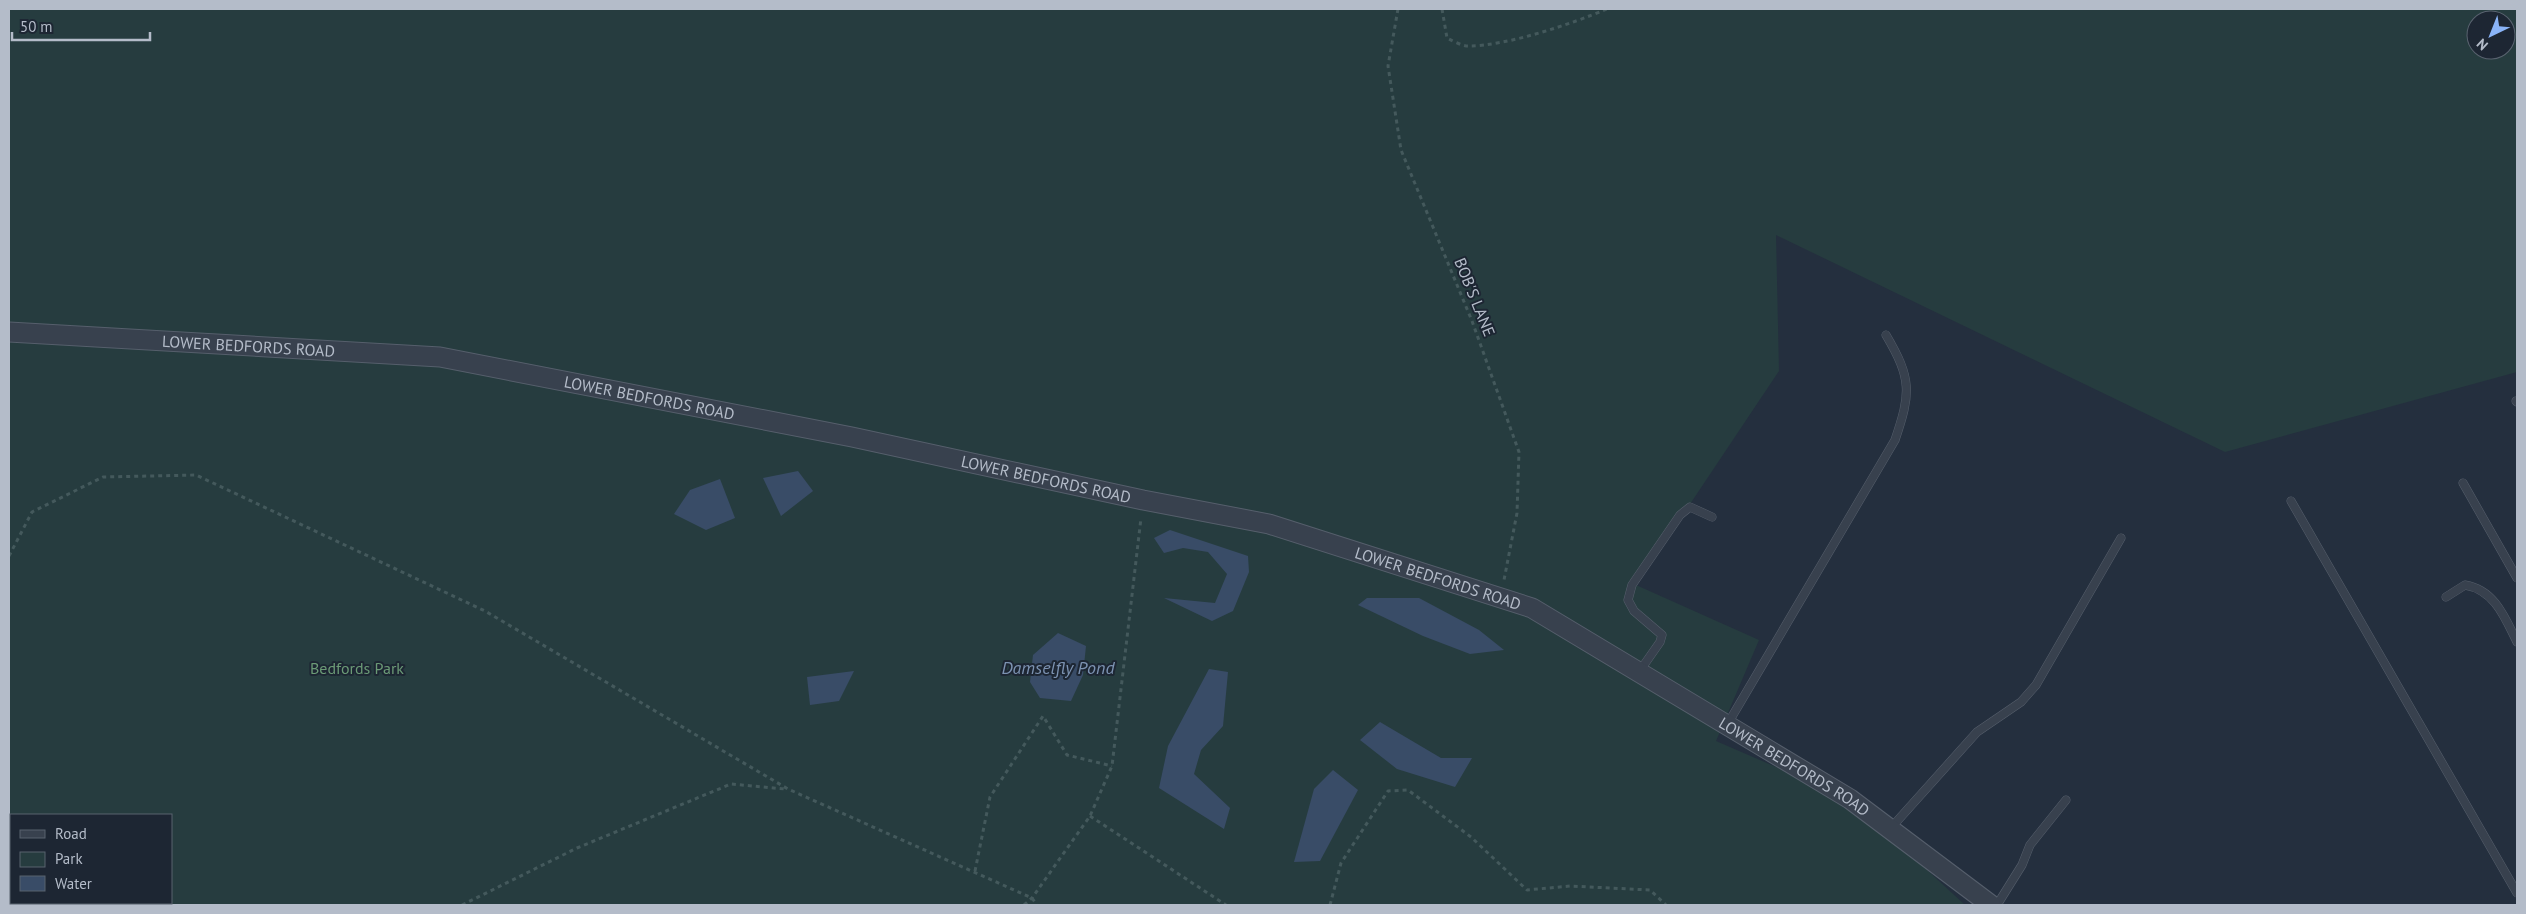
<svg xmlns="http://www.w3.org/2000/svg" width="2526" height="914" font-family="'PT Sans',sans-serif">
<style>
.green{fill:#263c3f;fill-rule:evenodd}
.water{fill:#394c67}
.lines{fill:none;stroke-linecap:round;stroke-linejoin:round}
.service-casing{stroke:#565f6c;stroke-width:9}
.tertiary-casing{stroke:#565f6c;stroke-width:21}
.path{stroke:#44595c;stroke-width:3;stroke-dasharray:4 4;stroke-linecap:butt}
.service{stroke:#38414e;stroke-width:8}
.tertiary{stroke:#38414e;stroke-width:19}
.labels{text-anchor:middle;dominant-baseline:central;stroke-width:4;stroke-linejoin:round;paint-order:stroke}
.street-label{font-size:16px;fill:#b4bcc9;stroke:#1d2633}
.park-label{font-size:16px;fill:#6b9a76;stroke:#1d2633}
.water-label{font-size:18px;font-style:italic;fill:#7c92b1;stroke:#1d2633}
</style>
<rect width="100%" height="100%" fill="#242f3e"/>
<path class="green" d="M9,9H2517V372L2225,452L1776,235L1779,371L1636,585L1759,640L1716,741L1850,799L1965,905H9ZM2476,20H2506V50H2476ZM11,815H171V903H11Z"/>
<g class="water">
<polygon points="798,471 813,491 781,516 763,478"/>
<polygon points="720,479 735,518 706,530 674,514 690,490"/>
<polygon points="1170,530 1248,556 1249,572 1233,611 1212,621 1164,598 1215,603 1227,574 1208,552 1183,548 1164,553 1154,538"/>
<polygon points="1367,598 1419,598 1479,630 1504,650 1470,654 1423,636 1358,605"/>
<polygon points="1058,633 1086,646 1083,675 1071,701 1040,698 1030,682 1033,655"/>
<polygon points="1209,669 1228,672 1223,726 1201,750 1194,774 1230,808 1224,829 1159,788 1168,746"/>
<polygon points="854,671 839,701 810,705 807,677"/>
<polygon points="1380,722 1441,758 1472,758 1455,787 1397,769 1360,740"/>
<polygon points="1333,770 1358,790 1320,861 1294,862 1314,789"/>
</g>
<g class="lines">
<defs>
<g id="service">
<polyline points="2516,401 2517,402"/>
<polyline points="2463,483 2517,578"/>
<polyline points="2291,501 2517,893"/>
<path d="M2446,597L2465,585C2495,590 2505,618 2517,642"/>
<polyline points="1639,672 1660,642 1662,635 1634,611 1628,600 1632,585 1680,515 1690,507 1712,517"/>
<path d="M1727,725L1895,440C1911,393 1912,379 1886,335"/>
<polyline points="1890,829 1977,732 2021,702 2036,685 2121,538"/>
<polyline points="1997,905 2022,865 2030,845 2066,800"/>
</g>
<g id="tertiary">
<path id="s1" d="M9,332L440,357L852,437L1143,500L1269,524L1532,608L1850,799L1991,905"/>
</g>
</defs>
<use href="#service" class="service-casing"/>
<use href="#tertiary" class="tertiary-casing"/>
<g class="path">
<polyline points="1398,9 1388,66 1401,150 1472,321 1519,452 1517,513 1504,580"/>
<path d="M1442,9L1447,38C1453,41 1462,46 1468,46C1507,46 1571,24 1607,9"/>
<polyline points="9,556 32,512 103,477 196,475 485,611 788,789 1032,898 1037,905"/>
<polyline points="1090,816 1226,905"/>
<polyline points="975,871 990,797 1043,716 1067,755 1112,766"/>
<polyline points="462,905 577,848 731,784 785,789"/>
<polyline points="1024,905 1032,898 1090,816 1112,766 1141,518"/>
<polyline points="1330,905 1341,863 1388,791 1408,790 1471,837 1527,890 1570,886 1650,890 1666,905"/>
</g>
<use href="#service" class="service"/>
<use href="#tertiary" class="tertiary"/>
</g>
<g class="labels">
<g class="street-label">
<text transform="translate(1475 297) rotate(68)">BOB'S LANE</text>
<text stroke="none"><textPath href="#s1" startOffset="240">LOWER BEDFORDS ROAD</textPath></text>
<text stroke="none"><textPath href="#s1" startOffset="645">LOWER BEDFORDS ROAD</textPath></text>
<text stroke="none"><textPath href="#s1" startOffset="1050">LOWER BEDFORDS ROAD</textPath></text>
<text stroke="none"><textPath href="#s1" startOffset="1455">LOWER BEDFORDS ROAD</textPath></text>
<text stroke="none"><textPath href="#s1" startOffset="1860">LOWER BEDFORDS ROAD</textPath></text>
</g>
<g class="park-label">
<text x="357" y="668">Bedfords Park</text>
</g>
<g class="water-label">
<text x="1058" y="667">Damselfly Pond</text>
</g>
</g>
<rect width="2526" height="914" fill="none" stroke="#b4bcc9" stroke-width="20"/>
<rect x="10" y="814" width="162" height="90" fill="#1d2633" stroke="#59626f"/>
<rect x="20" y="830" width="25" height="8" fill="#38414e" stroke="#59626f"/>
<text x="55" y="839" font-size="15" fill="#b4bcc9">Road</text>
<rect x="20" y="852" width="25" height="15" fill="#263c3f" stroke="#59626f"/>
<text x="55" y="864" font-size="15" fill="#b4bcc9">Park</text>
<rect x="20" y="876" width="25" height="15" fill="#394c67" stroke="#59626f"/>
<text x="55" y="889" font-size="15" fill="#b4bcc9">Water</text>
<g transform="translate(2491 35) rotate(223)"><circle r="24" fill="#1d2633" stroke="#59626f"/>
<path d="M0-4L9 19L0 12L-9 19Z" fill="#8ab4f8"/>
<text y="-8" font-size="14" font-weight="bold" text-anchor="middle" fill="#b4bcc9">N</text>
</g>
<path d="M12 32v8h138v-8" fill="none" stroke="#b4bcc9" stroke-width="2.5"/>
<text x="20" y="32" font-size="15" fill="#b4bcc9" stroke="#1d2633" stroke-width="4" paint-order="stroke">50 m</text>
</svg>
